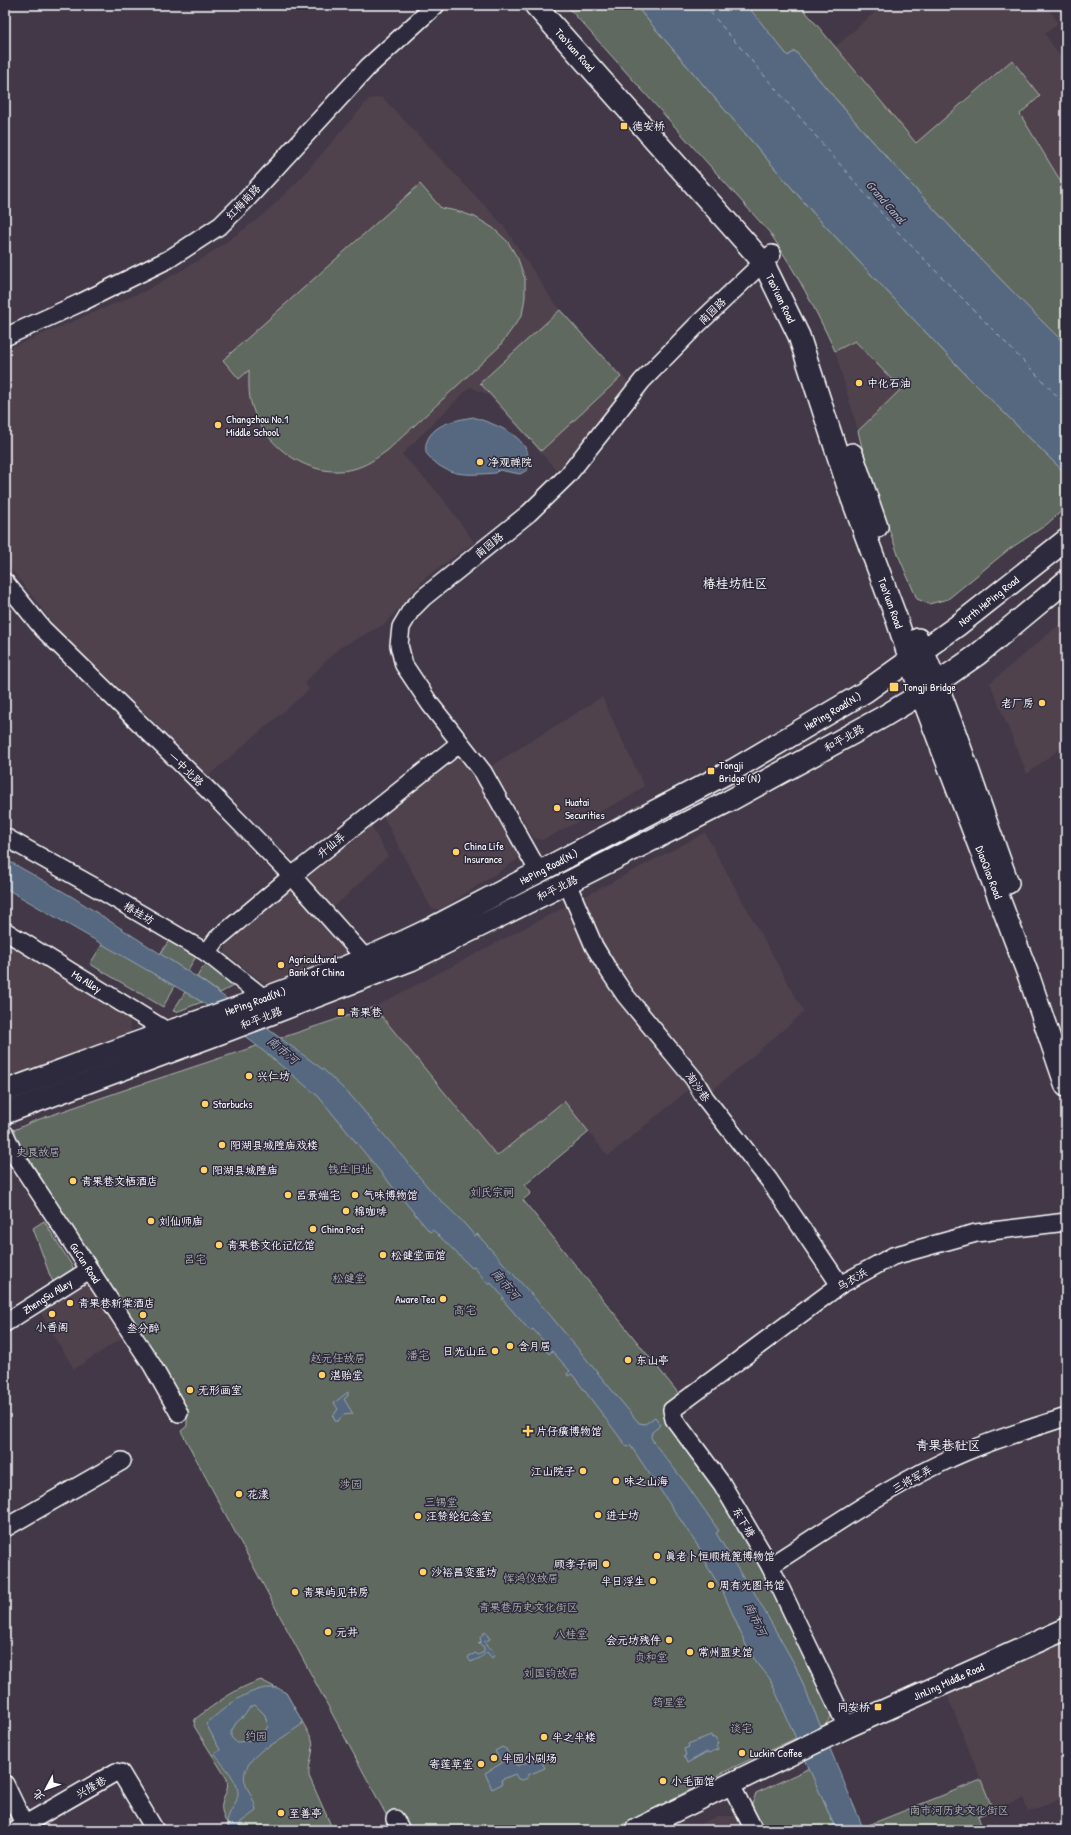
<svg xmlns="http://www.w3.org/2000/svg" width="1071" height="1835" font-family="'Patrick Hand','LXGW WenKai TC',sans-serif">
<style>
.built{fill:#4f424e}
.green{fill:#5e695e;stroke:#aeb4ae}
.water{fill:#54677f;stroke:#98a4b2;fill-rule:evenodd}
.lines{fill:none;stroke-linecap:round;stroke-linejoin:round}
.ferry{stroke:#aab3bf;stroke-width:1;stroke-dasharray:5 4;stroke-linecap:butt}
.minor-casing{stroke:#fff;stroke-width:20}
.major-casing{stroke:#fff;stroke-width:24}
.minor{stroke:#2f2a3d;stroke-width:17}
.major{stroke:#2f2a3d;stroke-width:21}
.poi-dot{fill:#ffd166;stroke:#2f2a3d;stroke-width:1.5}
.labels{text-anchor:middle;dominant-baseline:central;stroke-width:3;stroke-linejoin:round;paint-order:stroke}
.street-label{font-size:11px;fill:#fff;stroke:#2f2a3d}
.poi-label{font-size:11px;fill:#fff;stroke:#2f2a3d;text-anchor:start}
.park-label{font-size:11px;fill:#aeb4ae;stroke:#2f2a3d}
.water-label{font-size:12px;font-style:italic;fill:#aab3bf;stroke:#2f2a3d}
.quarter-label{font-size:13px;fill:#fff;stroke:#2f2a3d}
</style>
<rect width="100%" height="100%" fill="#423847"/>
<filter id="ink" filterUnits="userSpaceOnUse"><feTurbulence type="fractalNoise" baseFrequency=".025" numOctaves="2"/><feDisplacementMap in="SourceGraphic" scale="8" xChannelSelector="R" yChannelSelector="G"/><feConvolveMatrix kernelMatrix="1 2 1 2 8 2 1 2 1" color-interpolation-filters="sRGB"/></filter>
<g filter="url(#ink)">
<g class="built">
<polygon points="883,5 1046,5 1058,23 1045,34 1066,66 1066,183 1063,185 1020,114 1040,96 1012,60 916,144 835,47"/>
<polygon points="382,97 503,225 553,301 630,384 557,471 488,395 470,387 402,454 441,496 474,542 425,578 385,624 339,648 305,682 309,690 208,776 164,732 54,625 5,561 5,350 147,290 208,255 261,217 300,179 369,99"/>
<polygon points="855,341 902,389 858,431 835,351"/>
<polygon points="1066,619 1066,744 1027,774 990,683"/>
<polygon points="602,697 644,786 631,796 542,840 534,838 491,766"/>
<polygon points="460,750 479,776 520,851 517,860 440,910 431,908 381,812"/>
<polygon points="367,826 371,826 388,856 331,910 305,882 304,876"/>
<polygon points="705,833 804,1012 708,1094 698,1082 608,1156 564,1102 497,1156 374,1007"/>
<polygon points="293,881 351,954 277,984 263,982 225,953 229,936"/>
<polygon points="5,941 124,1012 130,1023 131,1031 127,1038 5,1082"/>
<polygon points="89,1276 127,1335 74,1369 39,1310"/>
<polygon points="1066,1641 1066,1797 1028,1812 1023,1798 993,1810 947,1695"/>
<polygon points="718,1816 737,1816 743,1830 686,1830"/>
<polygon points="388,1820 393,1830 366,1830"/>
</g>
<g class="green">
<path d="M566,5H635L815,215L969,378L1066,474V507L1046,525L1008,550L948,599L929,604L917,599L899,557L867,468L858,431L901,389L855,341L835,351C816,310 795,270 770,233Z"/>
<path d="M754,5H800L916,143L1012,60L1040,96L1020,114L1063,185L1066,183V345C971,252 880,153 795,51L788,56L749,9Z"/>
<path d="M420,184L441,208L457,211L475,217L493,228L508,242L518,259L525,279V297L522,315L499,347L388,450C377,458 366,466 353,469C311,480 264,447 252,406C248,394 249,383 249,370L239,379L223,360Z"/>
<polygon points="560,310 621,377 541,451 480,383"/>
<polygon points="172,936 199,952 187,971 160,954"/>
<polygon points="103,943 175,986 163,1007 90,964"/>
<polygon points="209,963 235,985 220,993 197,977 202,968"/>
<polygon points="185,992 202,1002 176,1012 173,1011"/>
<polygon points="374,1007 497,1156 564,1101 589,1132 525,1185 531,1193 523,1200 679,1394 665,1405 664,1416 715,1486 764,1569 831,1707 831,1717 826,1724 732,1768 612,1830 406,1830 390,1822 181,1431 187,1426 187,1414 12,1131 34,1121 133,1087"/>
<polygon points="44,1221 73,1267 71,1274 55,1285 50,1276 33,1228"/>
<path d="M261,1680L286,1693L312,1739C315,1752 308,1763 309,1776L333,1830H230C226,1823 220,1811 222,1803C225,1791 229,1792 227,1779L194,1726L195,1719C218,1702 234,1689 261,1680Z"/>
<polygon points="810,1768 836,1830 762,1830 752,1804 756,1793"/>
<polygon points="981,1780 993,1810 978,1816 983,1830 856,1830"/>
</g>
<g class="water">
<path d="M635,5H754L750,9L788,56L795,51C880,153 971,252 1066,345V474L969,378L815,215Z"/>
<path d="M473,417C497,425 537,438 527,470L520,474L499,470L496,473C467,475 446,478 426,453C426,450 425,444 427,441C434,423 457,420 473,417Z"/>
<polygon points="5,859 71,896 204,982 325,1071 352,1097 433,1193 461,1220 475,1236 477,1234 550,1315 639,1423 645,1424 655,1417 661,1425 652,1432 651,1437 654,1443 687,1485 719,1531 716,1533 745,1581 747,1580 795,1665 864,1830 836,1830 770,1679 749,1652 723,1592 704,1561 705,1559 700,1549 630,1445 627,1447 572,1374 568,1376 567,1374 570,1371 552,1351 549,1354 544,1348 547,1345 533,1329 530,1331 502,1299 504,1298 491,1283 489,1285 474,1267 472,1268 433,1230 430,1232 419,1219 318,1096 256,1045 202,1002 185,992 5,888"/>
<polygon points="348,1392 348,1396 344,1399 353,1414 343,1415 338,1421 335,1421 333,1416 338,1409 334,1403"/>
<polygon points="485,1632 490,1639 484,1642 489,1649 491,1648 494,1656 492,1658 487,1652 480,1658 471,1662 468,1658 469,1656 476,1653 478,1655 484,1652 484,1647 478,1643 481,1642 480,1637"/>
<path d="M265,1688H278L286,1693L302,1721L301,1725L267,1748L266,1747C257,1754 241,1767 245,1782C248,1792 255,1800 256,1811L241,1822L237,1830H230C220,1814 243,1804 237,1787C234,1777 221,1762 214,1754L220,1750L206,1724C224,1708 241,1693 265,1688ZM255,1705L265,1715L268,1726C262,1738 248,1742 236,1742L231,1737V1732L236,1723L245,1715L250,1707Z"/>
<polygon points="711,1735 712,1738 715,1737 719,1744 716,1746 718,1749 709,1753 707,1752 687,1763 684,1756 686,1755 684,1749 689,1747 688,1744"/>
<polygon points="502,1747 506,1749 512,1762 518,1766 536,1758 539,1756 545,1768 528,1775 529,1777 523,1780 518,1779 515,1774 501,1780 502,1784 492,1789 485,1773 502,1763 495,1751"/>
<polygon points="311,1826 323,1827 327,1830 301,1830"/>
</g>
<g class="lines">
<polyline class="ferry" points="704,5 896,230 1066,405"/>
<defs>
<g id="minor">
<polyline points="5,337 82,302 169,259 221,225 247,199 368,67 436,5"/>
<polyline points="5,582 43,629 209,791 292,876 365,958"/>
<polyline points="5,837 100,890 207,953 265,999"/>
<polyline points="539,872 483,772 430,704 404,665 399,645 401,627 411,610 424,597 529,513 568,475 642,381 696,326 772,254"/>
<polyline points="567,883 594,946 609,971 625,995 694,1079 705,1098 769,1180 840,1285"/>
<path id="s1" d="M5,931L175,1036"/>
<polyline points="207,953 217,939 292,876 460,743"/>
<path id="s2" d="M5,1134L14,1154L152,1365L179,1413"/>
<path id="s3" d="M5,1323L89,1270"/>
<polyline points="5,1528 122,1461"/>
<path d="M770,1566C826,1530 881,1492 941,1463C979,1444 1026,1430 1066,1417"/>
<polyline points="847,1727 770,1566 722,1484 674,1419 672,1410 840,1285 893,1256 976,1233 1066,1222"/>
<polyline points="730,1783 754,1830"/>
<polyline points="5,1784 27,1830"/>
<polyline points="395,1819 401,1830"/>
<polyline points="15,1830 116,1772 121,1773 155,1830"/>
</g>
<g id="major">
<path id="s4" d="M535,5L763,262L799,336L851,496L897,620L921,694L1029,977L1066,1086"/>
<polyline points="852,454 877,527"/>
<path d="M918,639C953,719 978,801 1008,883"/>
<path id="s5" d="M5,1091C60,1071 115,1050 170,1031C258,1001 349,969 432,928L733,770L865,692L957,626L1066,540"/>
<polyline points="5,1113 229,1030 411,960 567,883 729,801 881,718 921,694 977,655 1066,581"/>
<path id="s6" d="M636,1830L847,1727L1066,1629"/>
</g>
</defs>
<use href="#minor" class="minor-casing"/>
<use href="#major" class="major-casing"/>
<use href="#minor" class="minor"/>
<use href="#major" class="major"/>
</g>
</g>
<g class="poi-dot">
<rect x="620" y="122" width="8" height="8" rx="2"/>
<circle cx="859" cy="383" r="4"/>
<circle cx="218" cy="425" r="4"/>
<circle cx="480" cy="462" r="4"/>
<rect x="889" y="682" width="10" height="10" rx="2"/>
<circle cx="1042" cy="703" r="4"/>
<rect x="707" y="767" width="8" height="8" rx="2"/>
<circle cx="557" cy="808" r="4"/>
<circle cx="456" cy="852" r="4"/>
<circle cx="281" cy="965" r="4"/>
<rect x="337" y="1008" width="8" height="8" rx="2"/>
<circle cx="249" cy="1076" r="4"/>
<circle cx="205" cy="1104" r="4"/>
<circle cx="222" cy="1145" r="4"/>
<circle cx="204" cy="1170" r="4"/>
<circle cx="73" cy="1181" r="4"/>
<circle cx="288" cy="1195" r="4"/>
<circle cx="355" cy="1195" r="4"/>
<circle cx="346" cy="1211" r="4"/>
<circle cx="151" cy="1221" r="4"/>
<circle cx="313" cy="1229" r="4"/>
<circle cx="219" cy="1245" r="4"/>
<circle cx="383" cy="1255" r="4"/>
<circle cx="443" cy="1299" r="4"/>
<circle cx="70" cy="1303" r="4"/>
<circle cx="52" cy="1314" r="4"/>
<circle cx="143" cy="1315" r="4"/>
<circle cx="510" cy="1346" r="4"/>
<circle cx="495" cy="1351" r="4"/>
<circle cx="628" cy="1360" r="4"/>
<circle cx="322" cy="1375" r="4"/>
<circle cx="190" cy="1390" r="4"/>
<path d="M526 1425h4v4h4v4h-4v4h-4v-4h-4v-4h4z"/>
<circle cx="583" cy="1471" r="4"/>
<circle cx="616" cy="1481" r="4"/>
<circle cx="239" cy="1494" r="4"/>
<circle cx="598" cy="1515" r="4"/>
<circle cx="418" cy="1516" r="4"/>
<circle cx="657" cy="1556" r="4"/>
<circle cx="606" cy="1564" r="4"/>
<circle cx="423" cy="1572" r="4"/>
<circle cx="653" cy="1581" r="4"/>
<circle cx="711" cy="1585" r="4"/>
<circle cx="295" cy="1592" r="4"/>
<circle cx="328" cy="1632" r="4"/>
<circle cx="669" cy="1640" r="4"/>
<circle cx="690" cy="1652" r="4"/>
<rect x="874" y="1703" width="8" height="8" rx="2"/>
<circle cx="544" cy="1737" r="4"/>
<circle cx="742" cy="1753" r="4"/>
<circle cx="494" cy="1758" r="4"/>
<circle cx="481" cy="1764" r="4"/>
<circle cx="663" cy="1781" r="4"/>
<circle cx="281" cy="1813" r="4"/>
</g>
<g class="labels">
<g class="street-label">
<text stroke="none"><textPath href="#s4" startOffset="60">TaoYuan Road</textPath></text>
<text transform="translate(243 202) rotate(-46)">红梅南路</text>
<text stroke="none"><textPath href="#s4" startOffset="384">TaoYuan Road</textPath></text>
<text transform="translate(712 311) rotate(-44)">南园路</text>
<text transform="translate(489 545) rotate(-39)">南园路</text>
<text stroke="none"><textPath href="#s5" startOffset="1104">North HePing Road</textPath></text>
<text stroke="none"><textPath href="#s4" startOffset="708">TaoYuan Road</textPath></text>
<text stroke="none"><textPath href="#s5" startOffset="913">HePing Road(N.)</textPath></text>
<text transform="translate(844 738) rotate(-29)">和平北路</text>
<text transform="translate(186 769) rotate(44)">一中北路</text>
<text transform="translate(331 845) rotate(-39)">升仙弄</text>
<text stroke="none"><textPath href="#s5" startOffset="589">HePing Road(N.)</textPath></text>
<text stroke="none"><textPath href="#s4" startOffset="995">DiaoQiao Road</textPath></text>
<text transform="translate(557 888) rotate(-26)">和平北路</text>
<text transform="translate(139 913) rotate(31)">椿桂坊</text>
<text stroke="none"><textPath href="#s1" startOffset="96">Ma Alley</textPath></text>
<text stroke="none"><textPath href="#s5" startOffset="266">HePing Road(N.)</textPath></text>
<text transform="translate(261 1018) rotate(-21)">和平北路</text>
<text transform="translate(698 1087) rotate(55)">淘沙巷</text>
<text stroke="none"><textPath href="#s2" startOffset="152">GuCun Road</textPath></text>
<text transform="translate(852 1279) rotate(-30)">乌衣浜</text>
<text stroke="none"><textPath href="#s3" startOffset="50">ZhengSu Alley</textPath></text>
<text transform="translate(912 1479) rotate(-29)">三将军弄</text>
<text transform="translate(744 1522) rotate(60)">东下塘</text>
<text stroke="none"><textPath href="#s6" startOffset="346">JinLing Middle Road</textPath></text>
<text transform="translate(91 1787) rotate(-30)">兴隆巷</text>
</g>
<g class="poi-label">
<text x="632" y="126">德安桥</text>
<text x="867" y="383">中化石油</text>
<text x="226" y="419">Changzhou No.1<tspan x="226" dy="13">Middle School</tspan></text>
<text x="488" y="462">净观禅院</text>
<text x="903" y="687">Tongji Bridge</text>
<text x="1034" y="703" text-anchor="end">老厂房</text>
<text x="719" y="765">Tongji<tspan x="719" dy="13">Bridge (N)</tspan></text>
<text x="565" y="802">Huatai<tspan x="565" dy="13">Securities</tspan></text>
<text x="464" y="846">China Life<tspan x="464" dy="13">Insurance</tspan></text>
<text x="289" y="959">Agricultural<tspan x="289" dy="13">Bank of China</tspan></text>
<text x="349" y="1012">青果巷</text>
<text x="257" y="1076">兴仁坊</text>
<text x="213" y="1104">Starbucks</text>
<text x="230" y="1145">阳湖县城隍庙戏楼</text>
<text x="212" y="1170">阳湖县城隍庙</text>
<text x="81" y="1181">青果巷文栖酒店</text>
<text x="296" y="1195">吕景端宅</text>
<text x="363" y="1195">气味博物馆</text>
<text x="354" y="1211">棉咖啡</text>
<text x="159" y="1221">刘仙师庙</text>
<text x="321" y="1229">China Post</text>
<text x="227" y="1245">青果巷文化记忆馆</text>
<text x="391" y="1255">松健堂面馆</text>
<text x="435" y="1299" text-anchor="end">Aware Tea</text>
<text x="78" y="1303">青果巷新棠酒店</text>
<text x="52" y="1327" text-anchor="middle">小香阁</text>
<text x="143" y="1328" text-anchor="middle">叁分醉</text>
<text x="518" y="1346">含月居</text>
<text x="487" y="1351" text-anchor="end">日光山丘</text>
<text x="636" y="1360">东山亭</text>
<text x="330" y="1375">湛贻堂</text>
<text x="198" y="1390">无形画室</text>
<text x="536" y="1431">片仔癀博物馆</text>
<text x="575" y="1471" text-anchor="end">江山院子</text>
<text x="624" y="1481">味之山海</text>
<text x="247" y="1494">花漾</text>
<text x="606" y="1515">进士坊</text>
<text x="426" y="1516">汪赞纶纪念室</text>
<text x="665" y="1556">真老卜恒顺梳篦博物馆</text>
<text x="598" y="1564" text-anchor="end">顾孝子祠</text>
<text x="431" y="1572">沙裕昌变蛋坊</text>
<text x="645" y="1581" text-anchor="end">半日浮生</text>
<text x="719" y="1585">周有光图书馆</text>
<text x="303" y="1592">青果屿见书房</text>
<text x="336" y="1632">元井</text>
<text x="661" y="1640" text-anchor="end">会元坊残件</text>
<text x="698" y="1652">常州盟史馆</text>
<text x="870" y="1707" text-anchor="end">同安桥</text>
<text x="552" y="1737">半之半楼</text>
<text x="750" y="1753">Luckin Coffee</text>
<text x="502" y="1758">半园小剧场</text>
<text x="473" y="1764" text-anchor="end">寄莲草堂</text>
<text x="671" y="1781">小毛面馆</text>
<text x="289" y="1813">至善亭</text>
</g>
<g class="park-label">
<text x="38" y="1152">史良故居</text>
<text x="350" y="1169">钱庄旧址</text>
<text x="492" y="1192">刘氏宗祠</text>
<text x="195" y="1259">吕宅</text>
<text x="349" y="1278">松健堂</text>
<text x="465" y="1310">高宅</text>
<text x="418" y="1355">潘宅</text>
<text x="338" y="1358">赵元任故居</text>
<text x="351" y="1484">涉园</text>
<text x="441" y="1502">三锡堂</text>
<text x="531" y="1578">恽鸿仪故居</text>
<text x="528" y="1607">青果巷历史文化街区</text>
<text x="571" y="1634">八桂堂</text>
<text x="651" y="1657">贞和堂</text>
<text x="551" y="1673">刘国钧故居</text>
<text x="669" y="1702">筠星堂</text>
<text x="741" y="1728">谈宅</text>
<text x="256" y="1736">约园</text>
<text x="959" y="1810">南市河历史文化街区</text>
</g>
<g class="water-label">
<text transform="translate(886 202) rotate(49)">Grand Canal</text>
<text transform="translate(283 1050) rotate(40)">南市河</text>
<text transform="translate(506 1284) rotate(49)">南市河</text>
<text transform="translate(756 1619) rotate(64)">南市河</text>
</g>
<g class="quarter-label">
<text x="735" y="583">椿桂坊社区</text>
<text x="948" y="1445">青果巷社区</text>
</g>
</g>
<rect width="1071" height="1835" fill="none" stroke="#2f2a3d" stroke-width="20"/>
<rect x="10" y="10" width="1051" height="1815" fill="none" stroke="#fff" stroke-width="1.5" filter="url(#ink)"/>
<g transform="translate(46 1789) rotate(229)" stroke="#2f2a3d" stroke-width="3" paint-order="stroke">
<path d="M0-3L7 15L0 10L-7 15Z" fill="#ffffff"/>
<text y="-6" font-size="11" font-weight="bold" text-anchor="middle" fill="#ffffff">北</text>
</g>
</svg>
